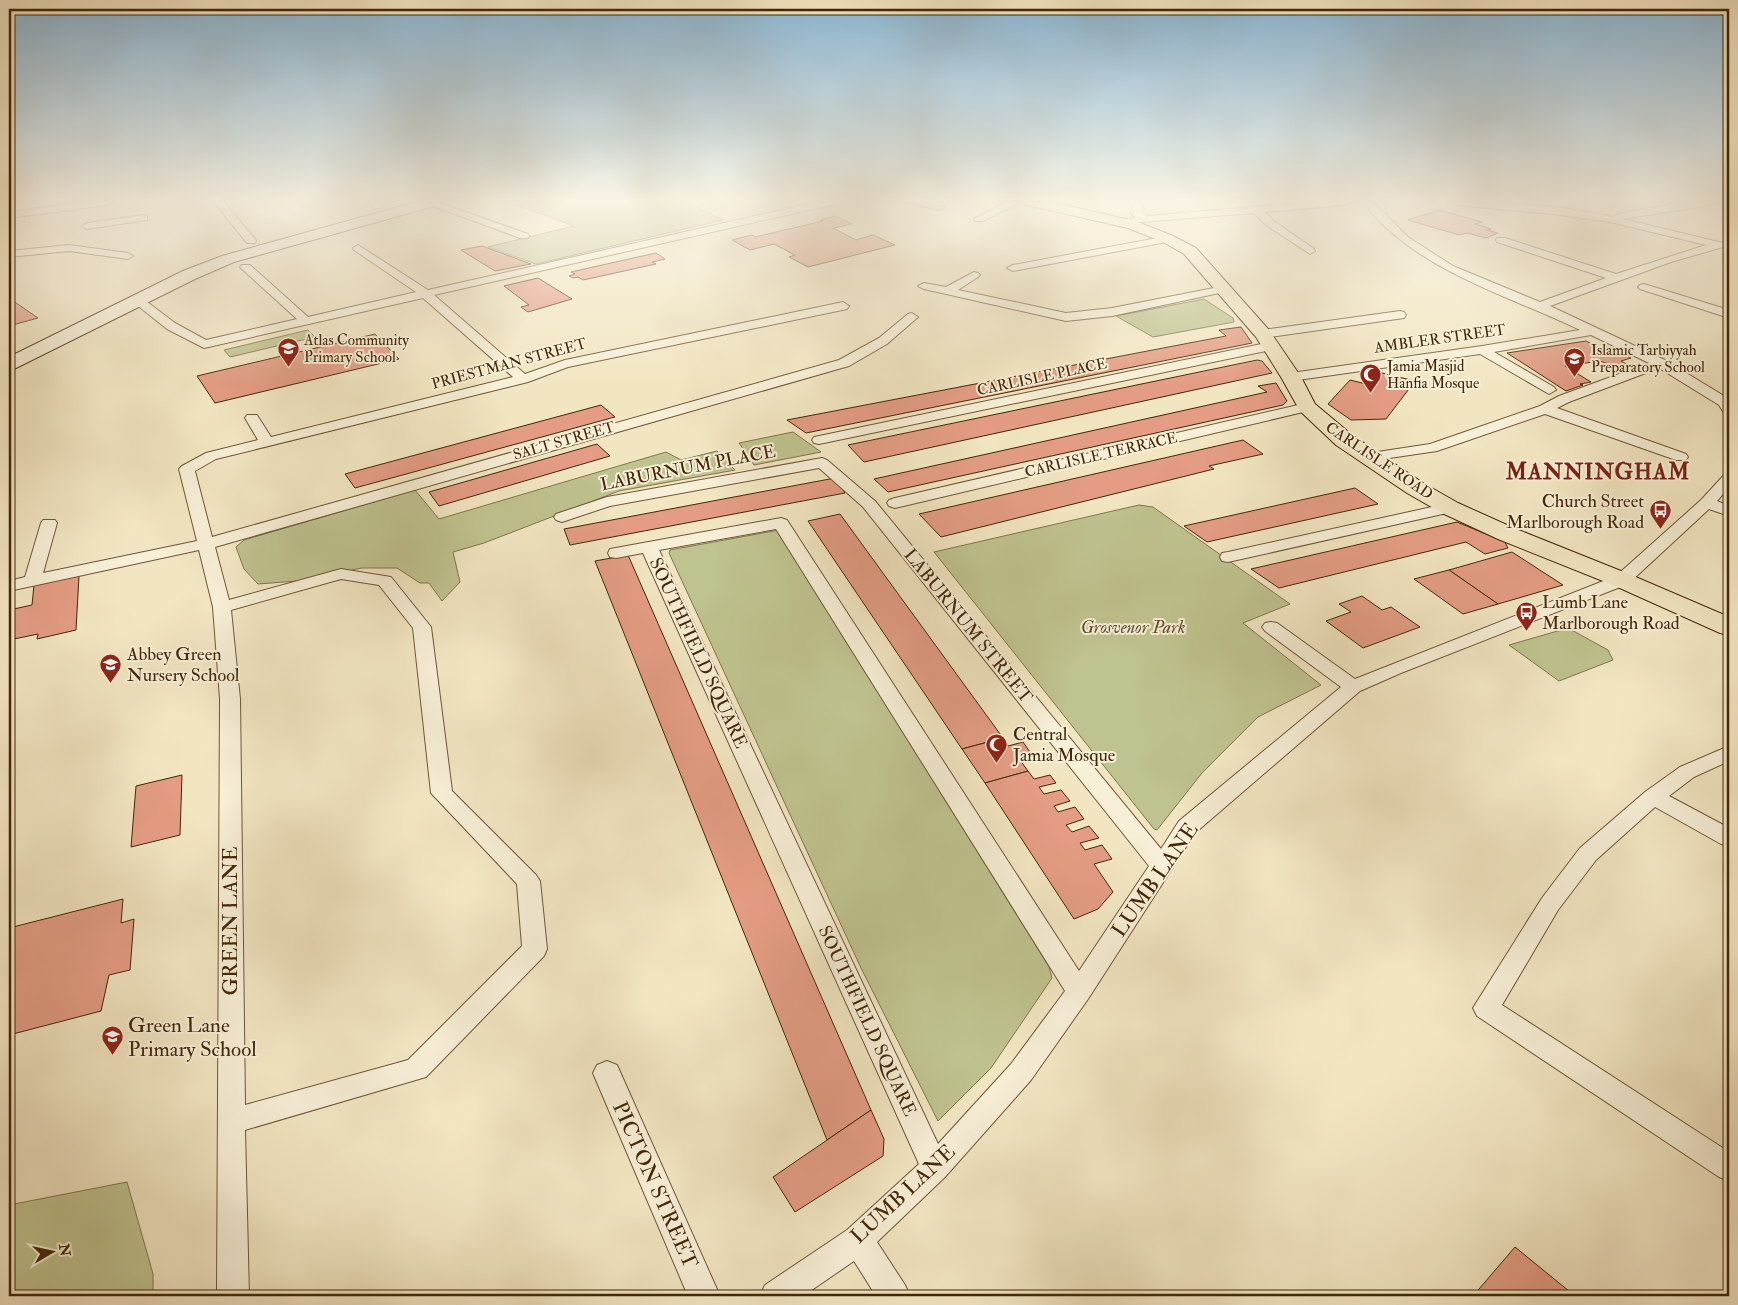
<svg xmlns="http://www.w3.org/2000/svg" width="1738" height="1305" font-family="'IM FELL Double Pica',serif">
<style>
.green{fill:#bfc38f;stroke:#81754c}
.building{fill:#e49d84;stroke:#432709}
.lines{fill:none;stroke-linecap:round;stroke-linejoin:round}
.street-casing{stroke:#6f5737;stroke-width:2}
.secondary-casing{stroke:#432709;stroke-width:2}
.primary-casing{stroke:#432709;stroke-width:2}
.street{fill:#f7efd7;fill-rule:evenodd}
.secondary{fill:#f7efd7;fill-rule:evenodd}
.primary{fill:#f2e6c2;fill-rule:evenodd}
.labels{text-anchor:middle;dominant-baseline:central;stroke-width:4;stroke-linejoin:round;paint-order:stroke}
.far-street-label{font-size:15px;fill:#432709;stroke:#f7efd7}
.far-poi-label{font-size:15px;fill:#432709;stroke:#f7efd7;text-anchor:start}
.street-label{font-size:18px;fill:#432709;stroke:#f7efd7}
.poi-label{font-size:18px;fill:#432709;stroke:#f7efd7;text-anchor:start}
.park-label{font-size:18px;font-style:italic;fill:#624e2a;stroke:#f7efd7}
.near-street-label{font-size:21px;fill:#432709;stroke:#f7efd7}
.near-poi-label{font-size:21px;fill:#432709;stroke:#f7efd7;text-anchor:start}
.district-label{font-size:22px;font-weight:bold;letter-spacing:1px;fill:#7a1f14;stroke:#f7efd7}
</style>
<rect width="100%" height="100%" fill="#f2e6c2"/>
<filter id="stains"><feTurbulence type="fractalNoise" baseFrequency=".004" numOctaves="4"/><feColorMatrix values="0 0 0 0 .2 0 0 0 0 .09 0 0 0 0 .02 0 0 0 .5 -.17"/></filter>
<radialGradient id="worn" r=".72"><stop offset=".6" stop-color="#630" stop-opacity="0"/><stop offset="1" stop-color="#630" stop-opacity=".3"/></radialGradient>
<g class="green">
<polygon points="528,202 686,202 723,220 536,264 488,247 574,226 517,205"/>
<polygon points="1204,299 1233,318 1234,322 1153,337 1116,316"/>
<polygon points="308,330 315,337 230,357 224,350"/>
<polygon points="793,432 821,452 754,465 739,443"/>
<polygon points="717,451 735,470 619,491 484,543 453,552 460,582 442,601 429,583 420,583 397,568 362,568 297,581 258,584 244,569 236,547 244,540 415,490 439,519 666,452 681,460"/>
<polygon points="1139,505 1153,507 1290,604 1243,623 1321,685 1258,717 1202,773 1157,830 1154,829 934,552"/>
<polygon points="779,530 1049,967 1052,978 991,1068 938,1121 861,968 669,553 670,550"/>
<polygon points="1568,628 1608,650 1613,660 1559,681 1509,645"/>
<polygon points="127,1182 153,1274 153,1296 9,1296 9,1205"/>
</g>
<g class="building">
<polygon points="904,202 944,202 937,205 947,207 938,211"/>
<polygon points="1439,210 1482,222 1475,224 1491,229 1487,230 1498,233 1486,238 1467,233 1459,235 1408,220"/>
<polygon points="835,216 852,224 833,228 856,240 873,235 895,245 808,267 789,257 795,255 774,244 750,250 732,240 752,235 755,237 823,221 820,220"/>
<polygon points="482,246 531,264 495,271 461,250"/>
<polygon points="656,253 665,259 652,262 656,264 583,280 578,277 573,278 569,276 575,274 571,272"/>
<polygon points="538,278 572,299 528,312 521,307 529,305 504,286"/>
<polygon points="9,298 38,318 9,326"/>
<polygon points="1241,327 1252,343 806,433 787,420 1226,336 1219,330"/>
<polygon points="375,334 399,359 215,403 197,376"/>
<polygon points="1586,341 1600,348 1609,347 1631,358 1621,361 1630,366 1621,369 1600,361 1565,366 1591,382 1580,384 1583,385 1566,391 1507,353"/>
<polygon points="1257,360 1262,361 1272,373 864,462 848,445"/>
<polygon points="1378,372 1415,381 1386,419 1351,420 1328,404 1350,380 1366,384"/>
<polygon points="1276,383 1287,401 1283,405 888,492 874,479 1267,392 1258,386"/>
<polygon points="601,405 615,417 355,488 345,474"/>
<polygon points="1243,440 1263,454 1209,466 1214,469 941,537 919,514"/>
<polygon points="597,444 610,456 439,506 429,492"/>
<polygon points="835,478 845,493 570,545 564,529"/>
<polygon points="1355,488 1378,504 1207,542 1184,526"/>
<polygon points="840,514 1003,738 962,749 808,521"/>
<polygon points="1457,522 1505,542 1508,548 1485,554 1466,542 1279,588 1251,569"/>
<polygon points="1512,552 1563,585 1498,604 1449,570"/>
<polygon points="628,555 871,1110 827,1140 595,561"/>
<polygon points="1449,570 1498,604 1463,614 1414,579"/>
<polygon points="79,576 76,630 37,639 38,634 9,640 9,610 32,605 34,585"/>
<polygon points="1362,596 1382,610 1391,607 1420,627 1363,648 1326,621 1351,612 1339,604"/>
<polygon points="1003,738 1008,746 1023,742 1030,752 1017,756 1028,771 985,783 962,749"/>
<polygon points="1028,771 1034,779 1050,775 1056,783 1039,787 1044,794 1061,790 1070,801 1054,806 1058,812 1075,807 1084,819 1066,825 1072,832 1089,826 1099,838 1080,843 1085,850 1102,845 1112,859 1094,864 1113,892 1098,909 1074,919 985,783"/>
<polygon points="182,775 180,835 131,847 136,786"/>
<polygon points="123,899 121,923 134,919 130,970 109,975 101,1011 9,1035 9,928"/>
<polygon points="871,1110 884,1139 883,1156 795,1212 773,1177"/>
<polygon points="1515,1247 1575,1296 1473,1296"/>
</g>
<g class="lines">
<defs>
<g id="street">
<polygon points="83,202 113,202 108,205 9,218 9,212"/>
<polygon points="214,202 224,202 255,239 256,241 255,243 247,243"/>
<polygon points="367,202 378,202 382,206 381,208 373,208"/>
<polygon points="437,202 528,234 529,236 528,238 520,238 425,203"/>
<path d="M817,202H836L831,205L434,295L525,374L565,360L843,302L849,306L847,309L568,367L528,382L216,459L195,471L212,537L839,360L879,338L908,314L912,313L918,317L887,344L849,366L215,547L229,600L341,569L391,577L431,627L452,791L536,875L540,881L547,949L544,956L426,1077L245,1130L249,1296H217L220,699L213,607L199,550L9,591V581L25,577L41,523L43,520H55L57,523L43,573L197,541L179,469L182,466L206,453L258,440L245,418L247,415H257L271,437L513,377L423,298L204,348L167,329L132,301L134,298H142L175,323L206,340L297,319L242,269L240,267L242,265H250L308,317L416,292L354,250L353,248L358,245L428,290ZM341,579L379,585L413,628L431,793L517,884L522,946L408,1060L245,1105L240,699L231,610Z"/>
<polygon points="1006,202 1020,202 983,221 975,221 974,219"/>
<polygon points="1134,202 1144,202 1141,212 1148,216 1310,202 1352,202 1347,205 1265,212 1274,221 1314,249 1315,251 1310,254 1266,225 1254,213 1116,224 1115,222 1116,220 1136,218 1131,213"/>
<path d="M1362,202H1373L1408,237L1453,266L1540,302L1606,278L1497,242L1496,240L1497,238H1505L1616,274L1706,245L1610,222L1554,214L1456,205L1451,202C1505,202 1561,205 1613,217L1618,214L1684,202H1716L1711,205L1623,219L1723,243L1724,245L1723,247L1671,262L1550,306L1665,360L1729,399V414L1724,413L1719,405L1659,368L1569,402L1557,408L1686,454L1688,457L1686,460H1676L1545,414L1437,451L1369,461L1364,460L1362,457L1364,454L1430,444L1540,406L1559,396L1649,363L1591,335L1494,352L1554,387L1556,390L1549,394L1480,354L1291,381L1286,380L1284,377L1291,373L1482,346L1580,330C1503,293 1417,271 1362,202Z"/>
<polygon points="143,215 147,216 147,220 87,229 82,226 87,223"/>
<polygon points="1168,236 1172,237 1173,239 1172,241 1013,271 1007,268 1013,265"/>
<polygon points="69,245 128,253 133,256 128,259 69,251 9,257 9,251"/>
<polygon points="974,272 978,273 980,275 978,277 958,290 1066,313 1112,308 1224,286 1230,289 1224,292 1112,316 1066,321 924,289 918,286 924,283 946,287"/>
<polygon points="1644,284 1729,310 1729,318 1640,289 1638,287 1640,285"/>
<polygon points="1400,311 1404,312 1406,315 1404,318 1263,338 1257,334 1263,330"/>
<polygon points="1271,342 1277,346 1275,349 819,444 814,443 812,440 814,437 819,436"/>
<polygon points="1307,403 1314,407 1312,410 895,508 889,506 887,503 889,500 895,498"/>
<path d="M822,458L827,460L875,501L1161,849L1179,821L1341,687L1265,631L1262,627L1265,623L1271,622L1277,623L1355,679L1616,576L1701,500L1724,475L1729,473V487L1717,501L1729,506V516L1709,509L1628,584L1401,673L1360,691L1195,833L1088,999L1031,1080L945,1177L877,1242L905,1285L910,1296H876L854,1261L803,1296H760L765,1285L847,1230L919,1164L643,553L616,558L610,557L608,553L610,549L781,518L787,520L1079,971L1149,866L863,507L819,468L610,506L562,522L556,520L554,517L556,514L607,497ZM776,529L1065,991L1011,1064L938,1144L659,550Z"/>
<polygon points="1450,503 1456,505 1458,508 1456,511 1228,562 1222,561 1220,557 1222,553 1228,552"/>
<polygon points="1729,746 1729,761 1694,777 1669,796 1729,828 1729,846 1721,844 1655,807 1596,860 1558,910 1502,1005 1729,1152 1729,1181 1719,1177 1477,1016 1473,1008 1542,898 1580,848 1645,792 1680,767"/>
<polygon points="607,1061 617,1065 720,1296 688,1296 593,1073 597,1065"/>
</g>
<polygon id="secondary" points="416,202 440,202 438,205 234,262 195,279 16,368 9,370 9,357 183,271 222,256"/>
<polygon id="primary" points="1025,202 1052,202 1138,222 1173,236 1196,248 1269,330 1301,377 1315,404 1352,435 1423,483 1458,503 1516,529 1631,575 1729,617 1729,635 1720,633 1613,585 1498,539 1442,513 1407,493 1336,445 1300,411 1281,377 1256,337 1184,254 1163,242 1128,228 1027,205"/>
</defs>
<use href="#street" class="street-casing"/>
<use href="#secondary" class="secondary-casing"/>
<use href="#primary" class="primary-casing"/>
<use href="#street" class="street"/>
<use href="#secondary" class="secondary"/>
<use href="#primary" class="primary"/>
</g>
<linearGradient id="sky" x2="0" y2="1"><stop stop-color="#8bb8d7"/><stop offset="0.52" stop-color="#f9f4e4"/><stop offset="1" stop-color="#f9f4e4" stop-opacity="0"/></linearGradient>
<rect width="1738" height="385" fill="url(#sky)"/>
<defs>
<symbol id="school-pin" viewBox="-11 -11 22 30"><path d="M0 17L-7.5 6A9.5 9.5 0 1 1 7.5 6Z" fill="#8f2418" stroke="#f7efd7"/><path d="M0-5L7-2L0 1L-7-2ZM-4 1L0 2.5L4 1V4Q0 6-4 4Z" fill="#fff"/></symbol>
<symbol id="mosque-pin" viewBox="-11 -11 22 30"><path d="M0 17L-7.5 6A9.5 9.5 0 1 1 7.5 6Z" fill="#8f2418" stroke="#f7efd7"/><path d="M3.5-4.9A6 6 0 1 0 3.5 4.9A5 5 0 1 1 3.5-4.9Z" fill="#fff"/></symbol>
<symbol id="bus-pin" viewBox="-11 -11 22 30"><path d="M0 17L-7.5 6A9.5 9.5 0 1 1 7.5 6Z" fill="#8f2418" stroke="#f7efd7"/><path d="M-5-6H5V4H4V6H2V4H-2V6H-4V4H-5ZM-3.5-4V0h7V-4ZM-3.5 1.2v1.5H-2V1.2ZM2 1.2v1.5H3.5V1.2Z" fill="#fff"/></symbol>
</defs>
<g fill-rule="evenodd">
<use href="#school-pin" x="276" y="336" width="25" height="34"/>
<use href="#school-pin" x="1562" y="346" width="25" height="34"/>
<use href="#mosque-pin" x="1358" y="362" width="25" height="34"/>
<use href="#bus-pin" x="1648" y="498" width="25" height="34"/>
<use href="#bus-pin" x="1514" y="600" width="25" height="34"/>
<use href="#school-pin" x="98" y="652" width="25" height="34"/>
<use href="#mosque-pin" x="984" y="732" width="25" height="34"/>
<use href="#school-pin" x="100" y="1024" width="25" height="34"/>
</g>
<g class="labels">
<g class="far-street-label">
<text transform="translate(1440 339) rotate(-8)">AMBLER STREET</text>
<text transform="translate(509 364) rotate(-15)">PRIESTMAN STREET</text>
<text transform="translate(1042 377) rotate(-12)">CARLISLE PLACE</text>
<text transform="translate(564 441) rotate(-16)">SALT STREET</text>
<text transform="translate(1101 455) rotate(-13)">CARLISLE TERRACE</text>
<text transform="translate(1379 461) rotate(34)">CARLISLE ROAD</text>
</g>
<g class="far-poi-label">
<text x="304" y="340">Atlas Community<tspan x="304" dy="17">Primary School</tspan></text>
<text x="1591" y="350">Islamic Tarbiyyah<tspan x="1591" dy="17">Preparatory School</tspan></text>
<text x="1387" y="366">Jamia Masjid<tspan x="1387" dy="17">Hanfia Mosque</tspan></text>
</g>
<g class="street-label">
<text transform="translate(688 468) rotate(-11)">LABURNUM PLACE</text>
<text transform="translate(968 626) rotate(51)">LABURNUM STREET</text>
<text transform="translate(698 653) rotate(65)">SOUTHFIELD SQUARE</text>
<text transform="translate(867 1021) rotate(65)">SOUTHFIELD SQUARE</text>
</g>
<g class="poi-label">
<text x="1644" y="501" text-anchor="end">Church Street<tspan x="1644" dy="21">Marlborough Road</tspan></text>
<text x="1542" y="602">Lumb Lane<tspan x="1542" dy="21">Marlborough Road</tspan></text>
<text x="127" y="654">Abbey Green<tspan x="127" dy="21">Nursery School</tspan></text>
<text x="1013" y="734">Central<tspan x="1013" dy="21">Jamia Mosque</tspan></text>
</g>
<g class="park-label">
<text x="1133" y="627">Grosvenor Park</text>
</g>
<g class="near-street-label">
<text transform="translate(1155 880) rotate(-55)">LUMB LANE</text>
<text transform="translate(230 921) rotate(-90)">GREEN LANE</text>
<text transform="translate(655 1185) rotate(66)">PICTON STREET</text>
<text transform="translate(903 1194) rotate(-43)">LUMB LANE</text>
</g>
<g class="near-poi-label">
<text x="128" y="1025">Green Lane<tspan x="128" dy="24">Primary School</tspan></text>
</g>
<g class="district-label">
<text x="1598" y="472">MANNINGHAM</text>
</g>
</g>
<rect width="1738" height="1305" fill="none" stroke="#f2e6c2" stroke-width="30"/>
<rect x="10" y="10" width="1718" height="1285" fill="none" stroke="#432709" stroke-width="2.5"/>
<rect x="15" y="15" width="1708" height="1275" fill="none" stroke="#432709"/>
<g transform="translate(52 1252) rotate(81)" stroke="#f7efd7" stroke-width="4" paint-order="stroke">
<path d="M0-4L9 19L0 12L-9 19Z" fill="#432709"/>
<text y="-8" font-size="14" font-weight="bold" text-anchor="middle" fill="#432709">N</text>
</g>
<rect width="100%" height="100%" filter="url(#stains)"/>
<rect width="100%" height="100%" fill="url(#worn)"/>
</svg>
